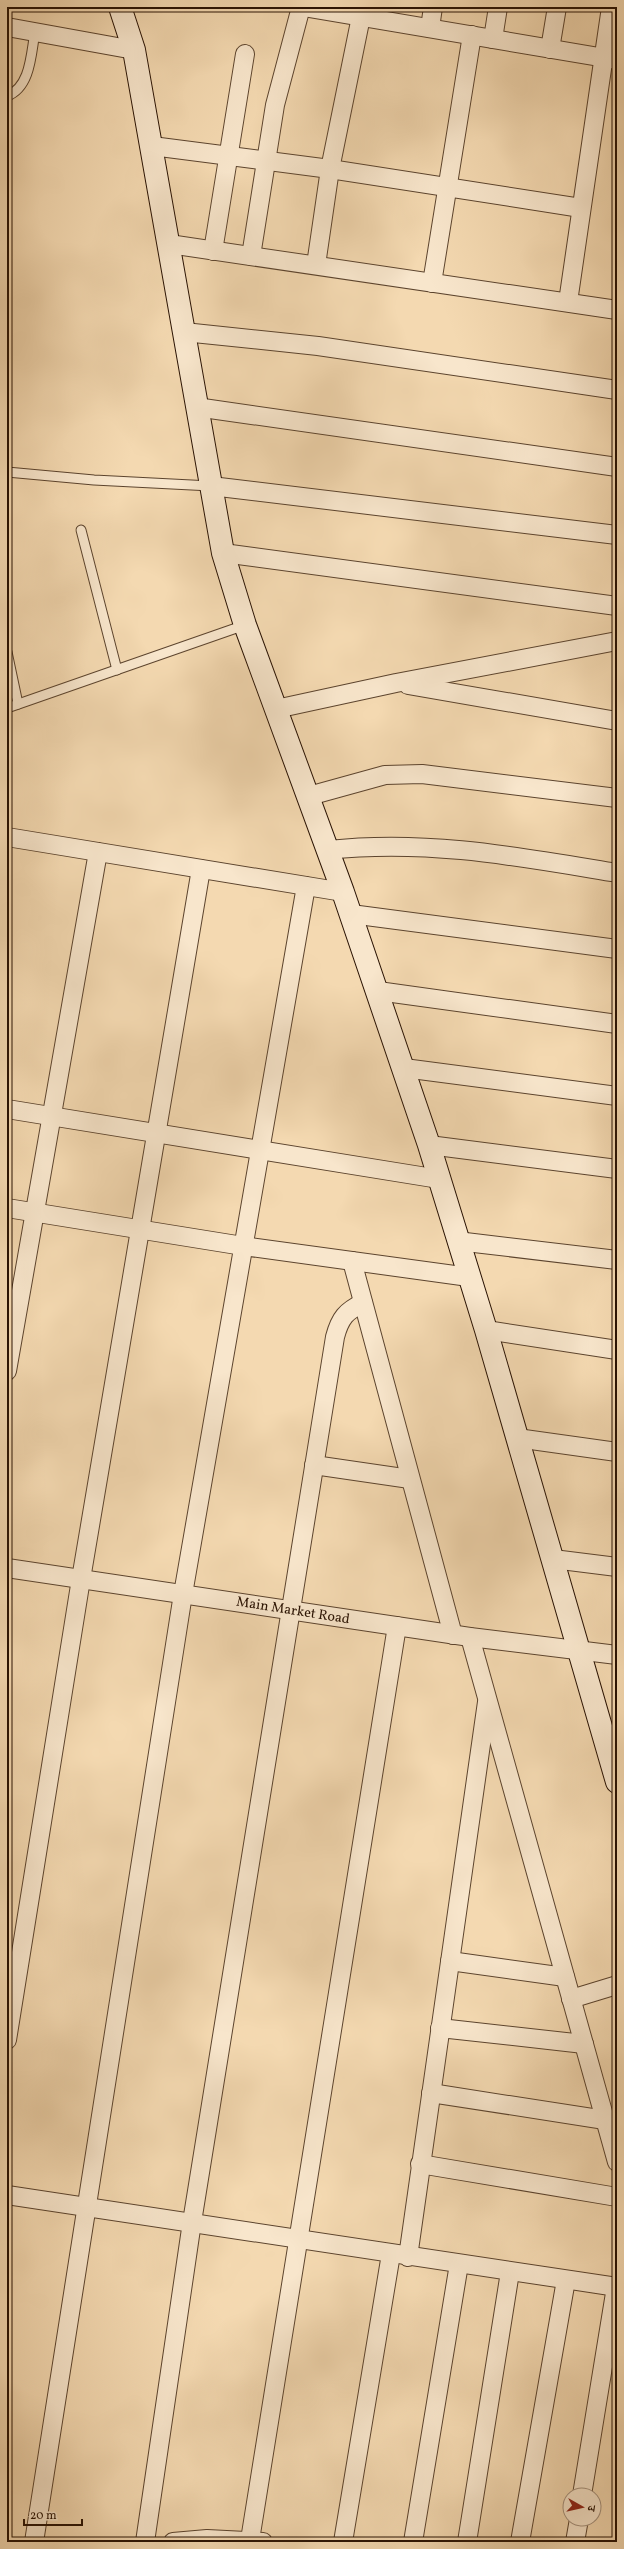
<svg xmlns="http://www.w3.org/2000/svg" width="624" height="2549" font-family="Vollkorn,'Noto Serif Devanagari',serif">
<style>
.lines{fill:none;stroke-linecap:round;stroke-linejoin:round}
.lane-casing{stroke:#5c442e;stroke-width:11}
.street-casing{stroke:#5c442e;stroke-width:20}
.secondary-casing{stroke:#291203;stroke-width:24}
.lane{stroke:#f8e6cc;stroke-width:9}
.street{stroke:#f8e6cc;stroke-width:18}
.secondary{stroke:#f8e6cc;stroke-width:22}
.labels{text-anchor:middle;dominant-baseline:central;stroke-width:4;stroke-linejoin:round;paint-order:stroke}
.street-label{font-size:14px;fill:#291203;stroke:#f8e6cc}
</style>
<rect width="100%" height="100%" fill="#f4d9b1"/>
<filter id="stains"><feTurbulence type="fractalNoise" baseFrequency=".005" numOctaves="4"/><feColorMatrix values="0 0 0 0 .2 0 0 0 0 .09 0 0 0 0 .02 0 0 0 .5 -.17"/></filter>
<radialGradient id="worn" r=".72"><stop offset=".6" stop-color="#630" stop-opacity="0"/><stop offset="1" stop-color="#630" stop-opacity=".3"/></radialGradient>
<g class="lines">
<defs>
<g id="lane">
<path d="M7,96C31,87 31,53 35,32"/>
<polyline points="7,472 94,480 211,486"/>
<polyline points="81,530 117,670"/>
<polyline points="7,652 18,704"/>
<polyline points="7,708 245,625"/>
</g>
<g id="street">
<polyline points="303,7 617,60"/>
<polyline points="7,27 134,50"/>
<polyline points="430,28 433,7"/>
<polyline points="493,39 498,7"/>
<polyline points="550,49 557,7"/>
<polyline points="152,146 330,169 581,208"/>
<polyline points="169,244 617,310"/>
<polyline points="213,251 245,54"/>
<polyline points="251,256 275,105 301,7"/>
<polyline points="316,265 330,169 363,7"/>
<polyline points="432,283 472,35"/>
<polyline points="568,302 611,7"/>
<polyline points="184,332 318,346 617,390"/>
<polyline points="196,407 617,467"/>
<polyline points="211,486 617,535"/>
<polyline points="223,553 617,606"/>
<polyline points="408,685 617,721"/>
<polyline points="276,709 396,683 617,641"/>
<polyline points="309,796 385,775 422,774 617,798"/>
<polyline points="7,837 343,892"/>
<path d="M328,850C428,839 520,857 617,873"/>
<polyline points="351,914 617,949"/>
<polyline points="378,991 617,1024"/>
<polyline points="404,1068 617,1096"/>
<polyline points="7,1109 439,1179"/>
<polyline points="429,1145 617,1169"/>
<polyline points="7,1208 243,1246 469,1277"/>
<polyline points="457,1241 617,1260"/>
<polyline points="352,1261 453,1635"/>
<polyline points="486,1330 617,1350"/>
<polyline points="7,1371 98,852"/>
<polyline points="517,1438 617,1452"/>
<polyline points="314,1465 410,1479"/>
<polyline points="553,1559 617,1567"/>
<polyline points="7,1568 470,1637 617,1655"/>
<polyline points="470,1637 617,2162"/>
<polyline points="450,1961 565,1977"/>
<polyline points="571,1999 617,1985"/>
<polyline points="440,2028 584,2044"/>
<polyline points="7,2040 81,1579 201,869"/>
<polyline points="431,2093 605,2120"/>
<polyline points="420,2164 617,2197"/>
<polyline points="7,2195 617,2287"/>
<polyline points="408,2257 487,1702"/>
<polyline points="582,2495 616,2287"/>
<polyline points="250,2540 397,1626"/>
<polyline points="34,2542 183,1594 306,886"/>
<path d="M145,2542L192,2222L335,1337C340,1318 346,1311 363,1303"/>
<polyline points="173,2542 207,2539 263,2542"/>
<polyline points="343,2542 391,2254"/>
<polyline points="413,2542 459,2264"/>
<polyline points="467,2542 510,2272"/>
<polyline points="520,2542 566,2280"/>
<polyline points="575,2542 579,2519"/>
</g>
<polyline id="secondary" points="120,7 134,50 223,553 245,625 343,892 429,1145 486,1330 617,1782"/>
</defs>
<use href="#lane" class="lane-casing"/>
<use href="#street" class="street-casing"/>
<use href="#secondary" class="secondary-casing"/>
<use href="#lane" class="lane"/>
<use href="#street" class="street"/>
<use href="#secondary" class="secondary"/>
</g>
<g class="labels">
<g class="street-label">
<text transform="translate(293 1611) rotate(9)">Main Market Road</text>
</g>
</g>
<rect width="624" height="2549" fill="none" stroke="#f4d9b1" stroke-width="24"/>
<rect x="8" y="8" width="608" height="2533" fill="none" stroke="#291203" stroke-width="2"/>
<rect x="12" y="12" width="600" height="2525" fill="none" stroke="#291203"/>
<g transform="translate(582 2507) rotate(98)"><circle r="19" fill="#f8e6cc" stroke="#a5917c"/>
<path d="M0-3L7 15L0 10L-7 15Z" fill="#8f2418"/>
<text y="-6" font-size="11" font-weight="bold" text-anchor="middle" fill="#291203">उ</text>
</g>
<path d="M24 2519v6h58v-6" fill="none" stroke="#291203" stroke-width="2"/>
<text x="30" y="2519" font-size="12" fill="#291203" stroke="#f8e6cc" stroke-width="3" paint-order="stroke">20 m</text>
<rect width="100%" height="100%" filter="url(#stains)"/>
<rect width="100%" height="100%" fill="url(#worn)"/>
</svg>
